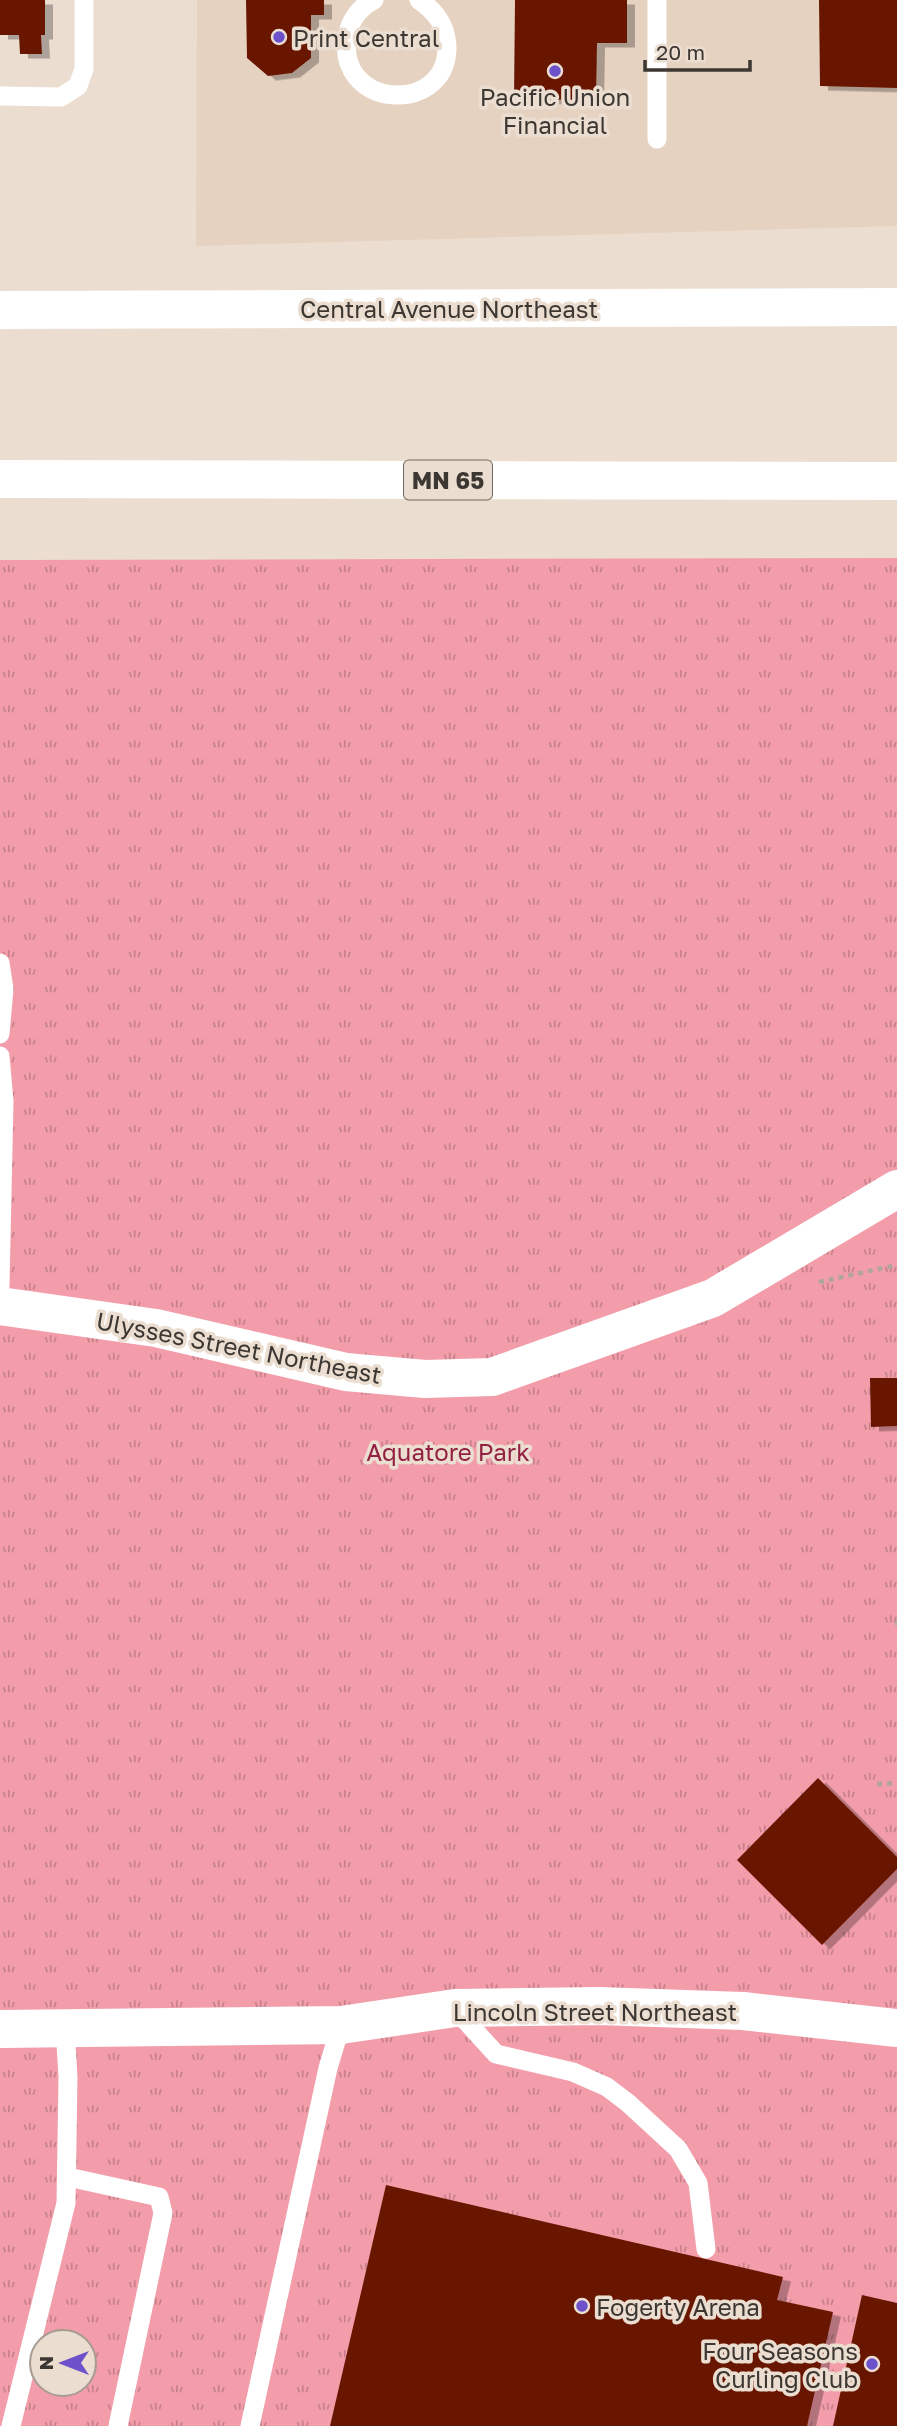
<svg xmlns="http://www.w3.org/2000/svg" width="897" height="2426" font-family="'Golos Text',sans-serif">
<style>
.built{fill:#e6d2c0}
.park{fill:url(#park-tufts);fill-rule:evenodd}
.building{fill:#681700;filter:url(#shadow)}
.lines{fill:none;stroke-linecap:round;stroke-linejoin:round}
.path{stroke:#b0a59b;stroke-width:4.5;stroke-dasharray:5 5;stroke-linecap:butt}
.service{stroke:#fff;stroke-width:19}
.minor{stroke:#fff;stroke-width:38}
.trunk{stroke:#fff;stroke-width:38}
.poi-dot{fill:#6c51ca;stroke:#ebddd0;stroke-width:2.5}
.labels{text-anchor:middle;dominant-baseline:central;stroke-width:7;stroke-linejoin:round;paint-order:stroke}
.shield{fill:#ebddd0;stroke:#706961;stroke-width:2}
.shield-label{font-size:23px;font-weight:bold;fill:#3c3732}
.poi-label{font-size:24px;fill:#3c3732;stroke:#ebddd0;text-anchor:start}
.street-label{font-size:24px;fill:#3c3732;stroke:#ebddd0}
.park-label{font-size:24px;fill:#922141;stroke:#ebddd0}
</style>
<defs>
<pattern id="park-tufts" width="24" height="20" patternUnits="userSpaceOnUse" patternTransform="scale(1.75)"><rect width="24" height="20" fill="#f39daa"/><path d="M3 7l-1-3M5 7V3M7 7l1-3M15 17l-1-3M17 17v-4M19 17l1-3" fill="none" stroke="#c6818b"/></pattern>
<filter id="shadow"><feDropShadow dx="8" dy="4.5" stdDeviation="0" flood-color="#0004"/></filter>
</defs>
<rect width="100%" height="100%" fill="#ebddd0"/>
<polygon class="built" points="197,0 897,0 897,226 196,246"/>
<path class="park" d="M897,558V2426H0V560ZM42,2342H84V2384H42Z"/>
<g class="building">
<polygon points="0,0 45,0 45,35 41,35 42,54 20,54 19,35 0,35"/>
<polygon points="246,0 324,0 324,15 311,15 311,58 292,73 268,76 247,58"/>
<polygon points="515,0 627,0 627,43 597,43 596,100 514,99"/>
<polygon points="819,0 897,0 897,88 820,86"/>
<polygon points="870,1378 897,1378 897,1426 871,1427"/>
<polygon points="818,1778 897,1857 897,1869 822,1945 737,1860"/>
<polygon points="386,2185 783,2277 777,2300 833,2312 807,2426 330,2426"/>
<polygon points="862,2295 897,2303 897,2426 833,2426"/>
</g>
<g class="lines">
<g class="path">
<polyline points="819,1282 897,1265"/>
<polyline points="895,1623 897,1623"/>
<polyline points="877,1784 897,1783"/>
</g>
<g class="service">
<path d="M374,0C361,6 351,19 348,33C332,108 445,117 447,49C447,27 437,12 419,0"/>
<polyline points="0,96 61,97 78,86 84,69 84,0"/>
<polyline points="657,139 657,0"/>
<polyline points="0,963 4,989 0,1034"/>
<polyline points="0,1056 4,1101 0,1286"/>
<polyline points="455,2009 496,2054 573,2072 607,2087 628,2103 678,2149 698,2183 706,2249"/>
<polyline points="68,2177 159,2197 163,2213 118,2426"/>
<polyline points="11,2426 66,2203 68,2077 65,2028"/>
<polyline points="250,2426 328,2068 341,2025"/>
</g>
<g class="minor">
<polyline points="0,1306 156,1328 346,1372 425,1379 492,1377 713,1298 897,1189"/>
<polyline points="0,2029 341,2025 455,2008 599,2006 743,2011 897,2028"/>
</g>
<g class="trunk">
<polyline points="0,310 897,307"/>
<polyline points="0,479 897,481"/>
</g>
</g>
<g class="poi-dot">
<circle cx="279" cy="37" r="7"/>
<circle cx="555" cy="71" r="7"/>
<circle cx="582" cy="2306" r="7"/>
<circle cx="872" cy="2364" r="7"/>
</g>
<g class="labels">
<rect class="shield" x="404" y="460.5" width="88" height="39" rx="5"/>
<g class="shield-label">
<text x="448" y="480">MN 65</text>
</g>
<g class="poi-label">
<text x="293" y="37">Print Central</text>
<text x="555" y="96" text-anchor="middle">Pacific Union<tspan x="555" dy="28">Financial</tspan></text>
<text x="596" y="2306">Fogerty Arena</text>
<text x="858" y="2350" text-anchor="end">Four Seasons<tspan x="858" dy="28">Curling Club</tspan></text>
</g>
<g class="street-label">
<text x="449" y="308">Central Avenue Northeast</text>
<text transform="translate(239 1347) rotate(11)">Ulysses Street Northeast</text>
<text x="595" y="2011">Lincoln Street Northeast</text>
</g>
<g class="park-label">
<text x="448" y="1451">Aquatore Park</text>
</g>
</g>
<g transform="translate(63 2363) rotate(270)"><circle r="33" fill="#ebddd0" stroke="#a59b91" stroke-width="2"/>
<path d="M0-5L12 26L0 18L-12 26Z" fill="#6c51ca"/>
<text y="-10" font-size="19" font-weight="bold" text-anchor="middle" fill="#3c3732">N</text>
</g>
<path d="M645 60v10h105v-10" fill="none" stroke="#3c3732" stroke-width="3.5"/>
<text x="656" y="60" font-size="21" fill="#3c3732" stroke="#ebddd0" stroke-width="5" paint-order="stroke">20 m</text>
</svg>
